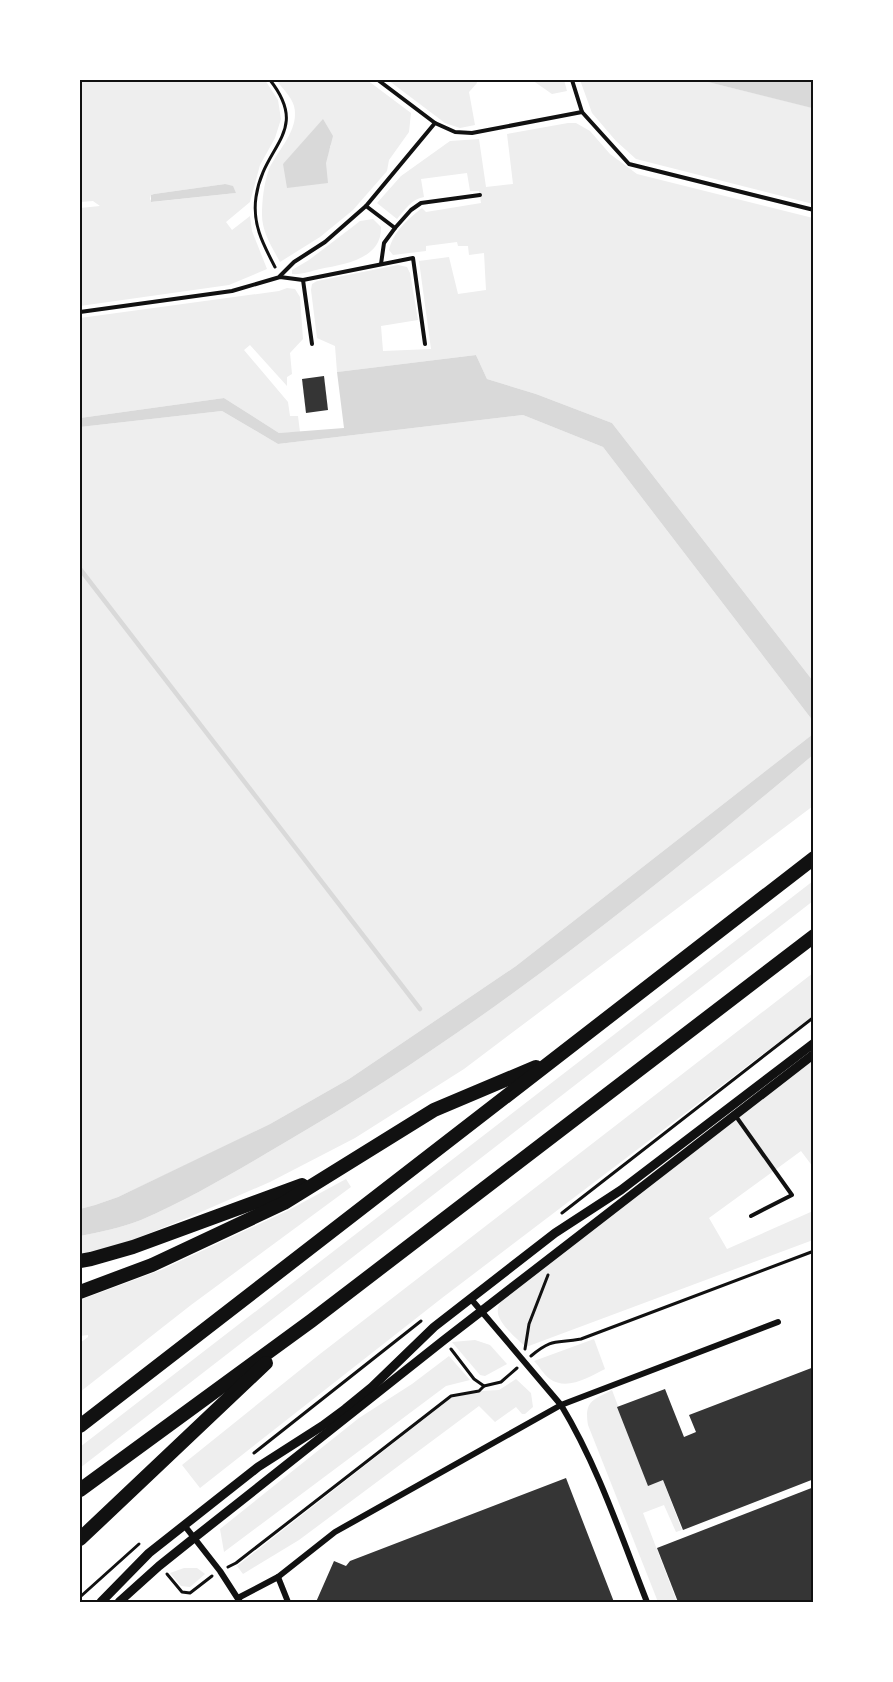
<svg xmlns="http://www.w3.org/2000/svg" width="893" height="1682" font-family="'Sofia Sans Condensed',sans-serif">
<style>
.green{fill:#eee;fill-rule:evenodd}
.water{fill:#d9d9d9}
.lines{fill:none;stroke-linecap:round;stroke-linejoin:round}
.stream{stroke:#d9d9d9;stroke-width:4.5}
.building{fill:#353535}
.path{stroke:#111;stroke-width:3}
.service{stroke:#111;stroke-width:4}
.minor{stroke:#111;stroke-width:6}
.tertiary{stroke:#111;stroke-width:9}
.motorway{stroke:#111;stroke-width:14}
.neatline{fill:none;stroke:#111;stroke-width:2}
</style>
<rect width="100%" height="100%" fill="#fff"/>
<g class="green">
<path d="M80,80H265L278,100L281,119L275,138L260,165L250,202L226,222L232,230L250,216L252,231L267,269L229,285L80,306V208L100,206L93,201L80,202ZM225,184L236,193L152,202L150,199L151,195L154,194Z"/>
<path d="M276,80H367L411,113L409,132L389,160L387,171L353,210L320,237L280,262C272,247 262,232 262,215C262,200 264,183 269,169C278,150 300,129 294,106C291,96 282,88 276,80ZM331,145L326,158V169L283,164Z"/>
<polygon points="388,80 476,80 477,83 469,92 475,125 460,128 445,123"/>
<polygon points="532,80 564,80 567,91 552,94"/>
<polygon points="580,80 700,80 813,108 813,204 636,159 616,141 592,113"/>
<path d="M568,123H576L590,131L610,154L637,174L813,218V681L612,423L536,394L487,379L476,355L337,372L335,346L317,338L311,290L312,284L317,281L398,265L407,267L410,273L418,320L381,326L383,351L431,349L419,261L449,257L458,294L486,290L484,253L469,255L468,246H458L457,242L426,246V251L393,255L389,250C393,232 408,219 422,208L426,212L481,203L479,191H470L467,173L421,179L424,197C411,199 405,210 397,219L377,203L401,176L450,141L479,139L486,187L513,184L507,134Z"/>
<path d="M373,219L381,227C382,259 345,264 320,269C311,271 301,275 292,274V270L309,260L355,225L360,221Z"/>
<polygon points="287,288 295,289 300,297 303,339 290,353 292,374 287,377 287,386 250,345 244,350 288,402 290,416 298,416 300,432 279,433 224,398 80,418 80,318 279,291"/>
<polygon points="222,411 278,444 523,415 603,447 813,721 813,734 516,966 349,1079 270,1124 209,1154 118,1197 95,1205 80,1209 80,427"/>
<path d="M813,755V806L464,1069L355,1138L270,1182L187,1218L130,1241L80,1256V1236C100,1232 121,1228 141,1220C190,1199 238,1170 284,1143C474,1033 646,896 813,755Z"/>
<polygon points="813,881 813,901 80,1468 80,1447"/>
<polygon points="813,973 813,1016 442,1298 200,1488 182,1465 320,1354"/>
<path d="M813,1057V1167L801,1151L709,1218L727,1249L813,1211V1240L526,1347C518,1340 495,1321 498,1309C498,1305 502,1300 504,1296Z"/>
<polygon points="346,1179 351,1187 191,1305 80,1392 80,1343 88,1337 88,1335 80,1336 80,1300 161,1270 287,1211"/>
<path d="M594,1339L605,1369C589,1377 567,1391 550,1379C544,1375 539,1366 534,1361Z"/>
<polygon points="475,1340 490,1345 507,1364 485,1376 480,1375 452,1342"/>
<polygon points="449,1356 470,1380 446,1386 224,1552 220,1529 359,1418 412,1384"/>
<polygon points="516,1379 531,1393 533,1407 525,1414 522,1414 516,1407 495,1422 479,1406 299,1540 243,1574 237,1566 451,1398 479,1391 499,1390"/>
<path d="M612,1390L646,1480L661,1475L682,1530L676,1532L664,1505L643,1513L677,1602H658L588,1425C584,1401 593,1400 612,1390Z"/>
<polygon points="184,1568 197,1568 205,1574 190,1587 181,1586 170,1573"/>
</g>
<g class="water">
<polygon points="700,80 813,80 813,108 812,108"/>
<polygon points="323,119 333,136 326,163 328,183 287,188 283,164"/>
<polygon points="225,184 233,186 236,193 151,202 151,195 154,194"/>
<polygon points="476,355 487,379 536,394 612,423 813,681 813,721 603,447 523,415 278,444 222,411 80,427 80,418 224,398 279,433 344,428 337,372"/>
<path d="M813,734V755C646,896 474,1033 284,1143C238,1170 190,1199 141,1220C121,1228 100,1232 80,1236V1209L95,1205L118,1197L270,1124L349,1079L516,966Z"/>
</g>
<g class="lines">
<polyline class="stream" points="80,569 420,1009"/>
</g>
<g class="building">
<polygon points="324,376 328,410 306,413 302,379"/>
<polygon points="814,1367 814,1479 683,1530 663,1480 648,1486 617,1407 665,1389 684,1437 696,1432 689,1415"/>
<polygon points="566,1478 614,1602 316,1602 334,1561 346,1566 350,1561"/>
<polygon points="814,1487 814,1602 678,1602 657,1548"/>
</g>
<g class="lines">
<g class="path">
<path d="M270,80C311,132 263,145 256,197C252,224 263,244 275,267"/>
<polyline points="562,1213 814,1017"/>
<polyline points="451,1349 474,1379 484,1386 501,1382 517,1368"/>
<polyline points="525,1349 529,1324 548,1275"/>
<path d="M531,1356C554,1337 556,1344 581,1339L814,1251"/>
<polyline points="254,1453 421,1321"/>
<polyline points="228,1567 236,1563 451,1396 479,1391 484,1386"/>
<polyline points="167,1574 182,1592 190,1593 212,1576"/>
<polyline points="80,1597 139,1544"/>
</g>
<g class="service">
<polyline points="378,80 435,123"/>
<polyline points="572,80 582,112 629,164 814,210"/>
<polyline points="366,206 395,228 384,243 381,264"/>
<polyline points="395,228 411,210 421,203 480,195"/>
<polyline points="280,276 294,262 325,242 366,206 435,123 455,132 472,133 582,112"/>
<polyline points="303,280 312,344"/>
<polyline points="80,312 232,291 280,277 303,280 413,258 425,344"/>
<polyline points="735,1115 792,1195 751,1216"/>
</g>
<g class="minor">
<path d="M471,1299L561,1405C598,1466 621,1536 647,1602"/>
<polyline points="184,1525 220,1571 240,1602"/>
<polyline points="278,1577 335,1532 561,1405 778,1322"/>
<polyline points="238,1598 278,1577 288,1602"/>
</g>
<g class="tertiary">
<polyline points="101,1602 149,1553 258,1467 322,1426 345,1409 372,1387 434,1327 555,1233 621,1190 814,1043"/>
<polyline points="119,1602 159,1566 194,1538 444,1340 814,1054"/>
</g>
<g class="motorway">
<polyline points="80,1261 91,1259 133,1247 302,1185"/>
<polyline points="80,1292 152,1265 284,1203 434,1110 536,1067"/>
<polyline points="80,1426 814,858"/>
<polyline points="80,1490 311,1321 814,936"/>
<polyline points="80,1539 266,1363"/>
</g>
</g>
<rect width="893" height="1682" fill="none" stroke="#ffffff" stroke-width="162"/>
<rect x="81" y="81" width="731" height="1520" class="neatline"/>
</svg>
